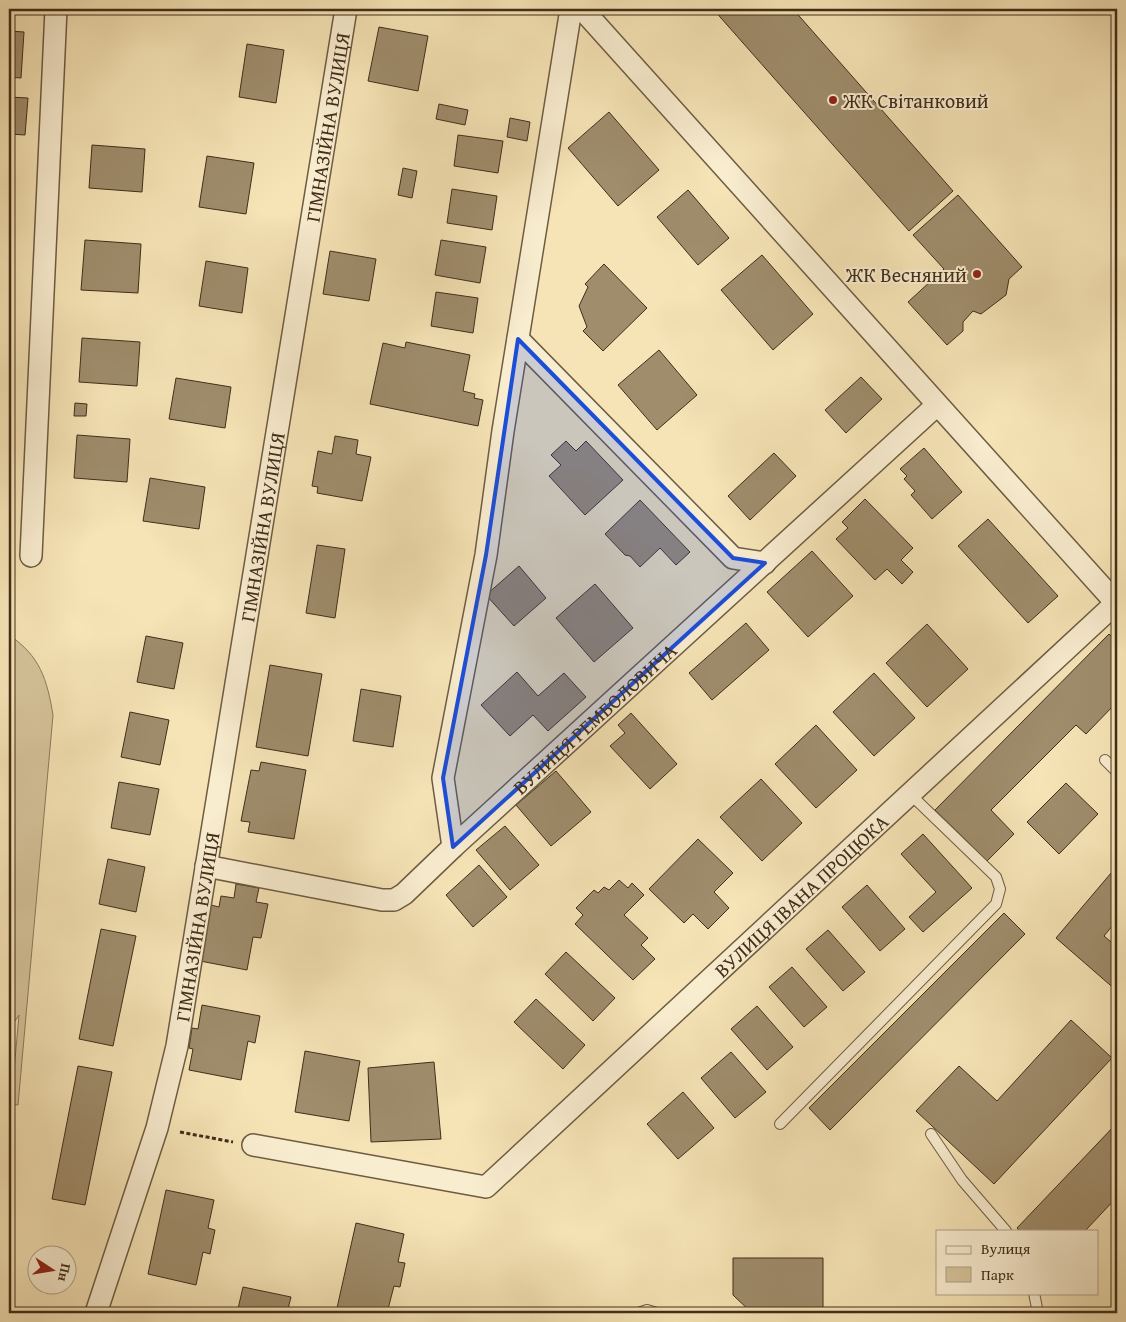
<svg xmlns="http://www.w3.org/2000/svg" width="1126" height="1322" font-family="'Gentium Book Plus',serif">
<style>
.green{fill:#d7c59c;stroke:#8c7a5c}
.building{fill:#9f8d6c;stroke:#402e1b}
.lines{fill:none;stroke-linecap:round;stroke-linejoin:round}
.lane-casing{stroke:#6e5c42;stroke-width:12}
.street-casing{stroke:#6e5c42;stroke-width:24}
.path{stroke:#402e1b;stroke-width:3;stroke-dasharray:4 2.5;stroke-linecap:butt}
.lane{stroke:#f9edd0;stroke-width:10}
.street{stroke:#f9edd0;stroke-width:21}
.marked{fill:#1d4ed8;fill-opacity:0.2;stroke:#1d4ed8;stroke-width:4;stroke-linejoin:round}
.poi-dot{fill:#8f2418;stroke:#f9edd0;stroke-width:2}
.labels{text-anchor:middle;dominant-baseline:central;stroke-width:4;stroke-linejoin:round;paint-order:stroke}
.poi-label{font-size:20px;fill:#402e1b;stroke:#f9edd0;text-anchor:start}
.street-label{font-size:20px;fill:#402e1b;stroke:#f9edd0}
</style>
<rect width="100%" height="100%" fill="#f6e4b6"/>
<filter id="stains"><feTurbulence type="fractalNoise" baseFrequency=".004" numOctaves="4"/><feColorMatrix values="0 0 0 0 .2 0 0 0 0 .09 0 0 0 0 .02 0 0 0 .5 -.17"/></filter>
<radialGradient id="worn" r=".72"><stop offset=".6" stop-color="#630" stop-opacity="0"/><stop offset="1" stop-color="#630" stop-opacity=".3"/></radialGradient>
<path class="green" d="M9,635C40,656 47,679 53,715L18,1105L11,1104L19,1015L9,1030Z"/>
<g class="building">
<polygon points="713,9 793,9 953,191 909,231"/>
<polygon points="379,27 428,36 418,91 368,81"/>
<polygon points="9,31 24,32 21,78 9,77"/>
<polygon points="247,44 284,50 276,103 239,97"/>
<polygon points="9,97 28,98 25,135 9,134"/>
<polygon points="439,104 468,110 465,125 436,119"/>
<polygon points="609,112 659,170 618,206 568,148"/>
<polygon points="510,118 530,122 527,141 507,137"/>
<polygon points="458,135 503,141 498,173 454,166"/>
<polygon points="92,145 145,149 142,192 89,188"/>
<polygon points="207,156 254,163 246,214 199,207"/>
<polygon points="403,168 417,171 412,198 398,195"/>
<polygon points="452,189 497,196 492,230 447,223"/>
<polygon points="688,190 729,238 698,265 657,217"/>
<polygon points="9,192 13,192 9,247"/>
<polygon points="958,195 1022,267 1009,279 1006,295 981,314 973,311 963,322 963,331 947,345 908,302 944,269 913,235"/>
<polygon points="85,240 141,244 138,293 81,290"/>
<polygon points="441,240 486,247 480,283 435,275"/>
<polygon points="330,251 376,259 369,301 323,294"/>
<polygon points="762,255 813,314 773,350 721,290"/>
<polygon points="206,261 248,268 242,313 199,306"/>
<polygon points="604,264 647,308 603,351 583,331 587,327 579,306 588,287 585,284"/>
<polygon points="436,292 478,298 473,333 431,326"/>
<polygon points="82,338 140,342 137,386 79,382"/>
<polygon points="406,342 470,355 463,391 475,394 474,398 483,400 478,426 370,404 383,343 405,348"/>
<polygon points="659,350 697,395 657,430 618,385"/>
<polygon points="861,377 882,399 846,433 825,410"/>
<polygon points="176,378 231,387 225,428 169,419"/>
<polygon points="75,403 87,404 86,416 74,416"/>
<polygon points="77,435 130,439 127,482 74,478"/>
<polygon points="335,436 358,440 356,454 371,457 362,501 317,493 318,487 312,486 318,451 332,454"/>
<polygon points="566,441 576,451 586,441 623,480 585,515 549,476 561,465 551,455"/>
<polygon points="924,448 962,492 932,519 911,495 915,491 904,479 907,476 900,469"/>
<polygon points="774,453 796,476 750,520 728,496"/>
<polygon points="150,478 205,487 199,529 143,521"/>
<polygon points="865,499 913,548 901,560 913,572 902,584 887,569 875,580 836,539 848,528 842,522"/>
<polygon points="640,500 690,552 676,565 660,548 640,567 630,556 625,555 605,534"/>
<polygon points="988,519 1058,596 1028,623 958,546"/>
<polygon points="317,545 345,549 335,618 306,613"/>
<polygon points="812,551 853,596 808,637 767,592"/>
<polygon points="519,566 546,598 514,626 486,595"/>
<polygon points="595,584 633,628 594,662 556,618"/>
<polygon points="746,623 769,650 712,700 689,673"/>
<polygon points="927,624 968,669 927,707 886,663"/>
<polygon points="1109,634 1117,642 1117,702 1086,734 1076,725 991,810 1014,834 987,861 935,810"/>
<polygon points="146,636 183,643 174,689 137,682"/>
<polygon points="270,665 322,674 308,756 256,747"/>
<polygon points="517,672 538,696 564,673 586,697 548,731 533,715 510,736 481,705"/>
<polygon points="874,673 915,718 874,756 833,712"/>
<polygon points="361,689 401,696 393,747 353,741"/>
<polygon points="130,712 169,720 160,765 121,757"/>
<polygon points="631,713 677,764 650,789 610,746 625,733 618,725"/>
<polygon points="816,725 857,770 816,808 775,764"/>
<polygon points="261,762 306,770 294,839 248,832 250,822 241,821 251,770 259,771"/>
<polygon points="556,771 591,812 551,846 516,805"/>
<polygon points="761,779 802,823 762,861 720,817"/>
<polygon points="119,782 159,789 150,835 111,828"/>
<polygon points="1066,783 1098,814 1059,854 1027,822"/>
<polygon points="505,826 539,865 510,890 476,850"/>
<polygon points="923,834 972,888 923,932 909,917 936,892 901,854"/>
<polygon points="698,839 733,873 714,892 729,908 708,929 693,914 684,923 649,889"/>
<polygon points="108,859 145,867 136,912 99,904"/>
<polygon points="479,865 507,897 473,927 446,895"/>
<polygon points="1117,866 1117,920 1104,936 1117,947 1117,991 1056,938"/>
<polygon points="619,880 628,888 632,883 644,895 624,915 648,938 641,945 655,959 633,980 575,924 583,915 576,908 594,890 598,893 604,887 609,890"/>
<polygon points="236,884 259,888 256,902 268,904 261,938 253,937 247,970 200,961 211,905 219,907 221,896 234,898"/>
<polygon points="867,885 905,929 880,951 842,907"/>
<polygon points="1004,913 1025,934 830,1130 809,1108"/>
<polygon points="101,929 136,936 113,1046 79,1039"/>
<polygon points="828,930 865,972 843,991 806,949"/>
<polygon points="566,952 615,998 593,1021 545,974"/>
<polygon points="792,967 827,1007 804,1027 769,987"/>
<polygon points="536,999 585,1045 563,1069 514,1022"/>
<polygon points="202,1005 260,1016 255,1043 248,1041 241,1080 189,1070 193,1049 189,1048 192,1028 198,1029"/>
<polygon points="757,1006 793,1047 767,1070 731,1029"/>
<polygon points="1071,1020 1112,1058 994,1184 916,1111 959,1066 997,1101"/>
<polygon points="305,1051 360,1061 349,1121 295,1112"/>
<polygon points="731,1052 766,1092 735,1118 701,1078"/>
<polygon points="434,1062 441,1139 371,1142 368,1068"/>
<polygon points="78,1066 112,1072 85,1205 52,1199"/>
<polygon points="683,1092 714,1128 678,1159 647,1124"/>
<polygon points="1117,1123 1117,1197 1085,1231 1020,1231 1017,1228"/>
<polygon points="166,1190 214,1200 208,1228 215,1230 210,1254 203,1252 196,1285 148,1274"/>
<polygon points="356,1223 404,1234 398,1262 405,1263 400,1287 394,1286 387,1313 364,1313 337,1308"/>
<polygon points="733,1258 823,1258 823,1313 752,1313 733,1295"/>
<polygon points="243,1287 291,1297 287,1313 237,1313"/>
</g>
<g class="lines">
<defs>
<g id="lane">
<polyline points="1105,760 1117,772"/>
<polyline points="780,1124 996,904 1000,889 996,877 909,793"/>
<polyline points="931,1134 962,1180 1006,1231"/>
<polyline points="1034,1293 1038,1313"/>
<polyline points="638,1313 647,1310 657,1313"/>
</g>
<g id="street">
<polyline points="582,9 1117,604"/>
<polyline points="518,339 733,558 765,563"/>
<polyline points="31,556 56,9"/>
<polyline points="453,847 443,778 486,555 503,431 571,9"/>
<path id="s1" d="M206,866L382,900H394L404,894L453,847L937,405"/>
<path id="s2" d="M253,1145L486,1187L1116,603"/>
<path id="s3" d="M96,1313L157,1128L177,1046L346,9"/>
</g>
</defs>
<use href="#lane" class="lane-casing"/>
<use href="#street" class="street-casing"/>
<polyline class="path" points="180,1132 233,1142"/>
<use href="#lane" class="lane"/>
<use href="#street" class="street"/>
</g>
<path class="marked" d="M518,339L733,558L765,563L453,847L443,778L486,555Z"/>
<g class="poi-dot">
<circle cx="833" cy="100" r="5"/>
<circle cx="977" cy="274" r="5"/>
</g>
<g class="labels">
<g class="poi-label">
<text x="843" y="100">ЖК Світанковий</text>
<text x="967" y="274" text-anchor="end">ЖК Весняний</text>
</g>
<g class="street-label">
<text stroke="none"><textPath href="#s3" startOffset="1210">ГІМНАЗІЙНА ВУЛИЦЯ</textPath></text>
<text stroke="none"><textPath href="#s3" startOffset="805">ГІМНАЗІЙНА ВУЛИЦЯ</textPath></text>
<text stroke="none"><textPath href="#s1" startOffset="462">ВУЛИЦЯ РЕМБОЛОВИЧА</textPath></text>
<text stroke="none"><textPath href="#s2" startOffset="666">ВУЛИЦЯ ІВАНА ПРОЦЮКА</textPath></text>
<text stroke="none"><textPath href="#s3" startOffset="400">ГІМНАЗІЙНА ВУЛИЦЯ</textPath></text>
</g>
</g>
<rect width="1126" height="1322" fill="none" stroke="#f6e4b6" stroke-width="30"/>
<rect x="10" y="10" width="1106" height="1302" fill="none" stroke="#402e1b" stroke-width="2.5"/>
<rect x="15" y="15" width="1096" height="1292" fill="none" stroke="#402e1b"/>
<rect x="936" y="1230" width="162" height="65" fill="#f9edd0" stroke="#afa188"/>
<rect x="946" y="1246" width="25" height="8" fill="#f9edd0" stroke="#afa188"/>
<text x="981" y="1254" font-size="15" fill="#402e1b">Вулиця</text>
<rect x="946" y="1267" width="25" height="15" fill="#d7c59c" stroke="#afa188"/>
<text x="981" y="1280" font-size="15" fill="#402e1b">Парк</text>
<g transform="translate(52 1270) rotate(102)"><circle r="24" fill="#f9edd0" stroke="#afa188"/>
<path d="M0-4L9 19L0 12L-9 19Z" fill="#8f2418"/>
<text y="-8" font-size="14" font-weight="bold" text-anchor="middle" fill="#402e1b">Пн</text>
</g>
<rect width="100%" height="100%" filter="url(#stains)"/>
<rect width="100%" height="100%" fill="url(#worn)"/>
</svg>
